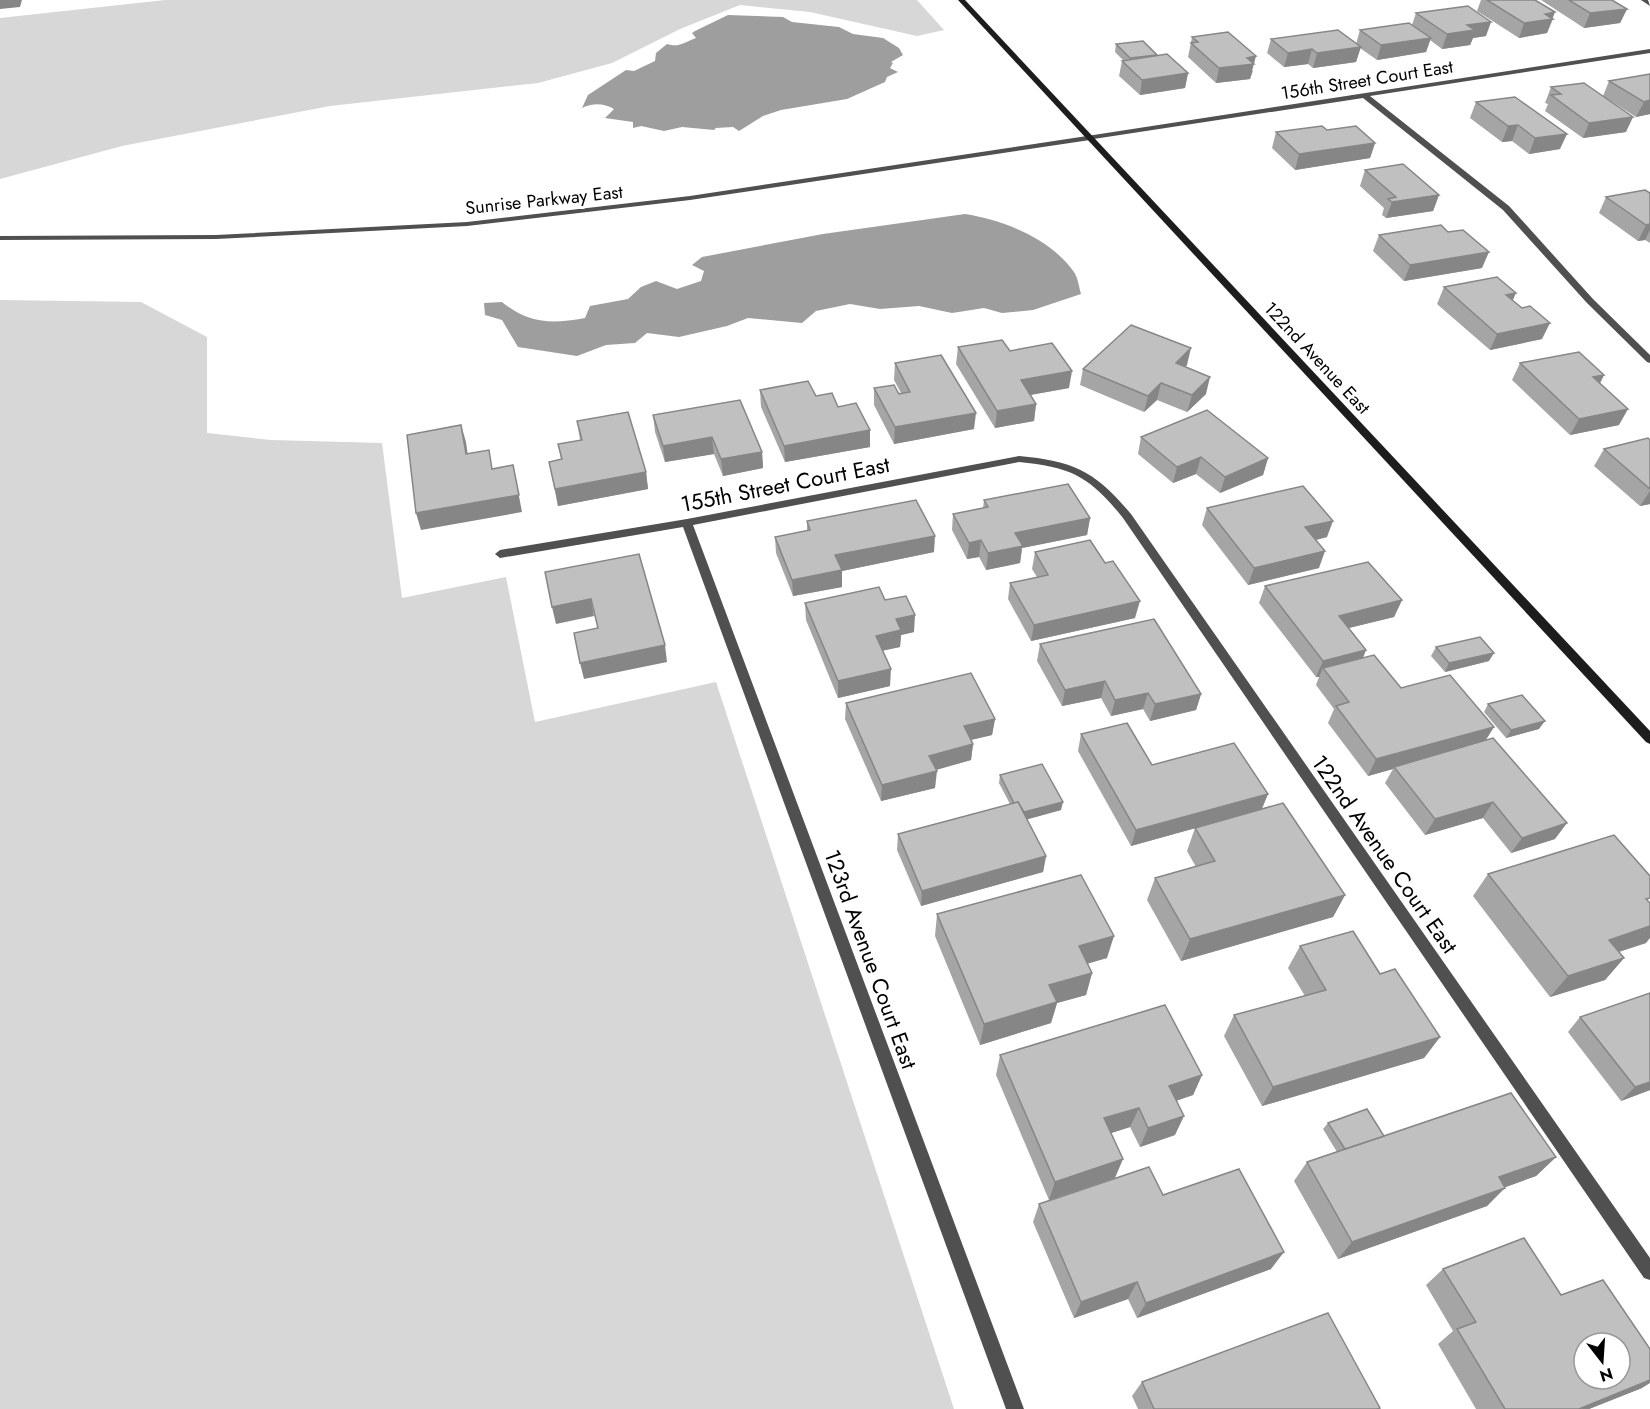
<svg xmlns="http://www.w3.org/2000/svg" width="1650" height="1409" font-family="Jost,sans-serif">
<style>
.green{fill:#d7d7d7}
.water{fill:#9e9e9e}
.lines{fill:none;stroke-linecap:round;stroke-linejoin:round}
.minor{fill:#505050;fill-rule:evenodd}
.tertiary{fill:#505050;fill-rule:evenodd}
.secondary{fill:#1d1d1d;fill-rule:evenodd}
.wall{fill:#a5a5a5}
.shaded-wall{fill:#868686}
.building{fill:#c0c0c0;stroke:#868686;stroke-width:1.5;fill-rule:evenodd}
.labels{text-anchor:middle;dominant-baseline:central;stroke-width:6;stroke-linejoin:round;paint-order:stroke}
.far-street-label{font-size:18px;fill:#000;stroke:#fff}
.street-label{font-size:22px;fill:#000;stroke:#fff}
</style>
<rect width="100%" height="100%" fill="#fff"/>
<g class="green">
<polygon points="165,0 917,0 944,30 917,36 810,12 740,5 680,29 612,63 538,83 330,106 122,146 0,179 0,18"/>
<polygon points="0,300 141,302 207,337 207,433 271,440 382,443 402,598 506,577 535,722 716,682 954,1409 0,1409"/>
</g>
<g class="water">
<path d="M728,15L783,17L792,22L839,27L853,34L883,38L899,48L903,55L891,62L893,63L890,68L898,72L887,77L885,82L847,99L781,110L763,116L739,131L733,127L716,128L714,130L682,127L664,131L641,126L633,128V122L605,118L614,109C603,103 593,103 582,108L588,95L626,70L634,71L655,61L656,53L667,44C680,48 684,42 696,38L692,33L695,31Z"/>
<path d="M965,214C1003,220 1050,238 1074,272C1078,278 1079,287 1081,294L1033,310L1002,313L984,308L952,313L919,306L880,309L850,304L816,311L802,323L748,318L727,326L679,337L647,333L635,343L606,345L577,356L518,347L502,320L485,315L484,303L502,302C529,324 551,324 585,318L590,306L628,299L641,287L656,281L677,289L701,281L704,271L692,265L702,257L823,234Z"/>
</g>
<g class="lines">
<g class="minor">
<polygon points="1641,0 1648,0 1650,6"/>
<polygon points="1650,49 1650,53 1370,96 1509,206 1593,299 1650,355 1650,363 1647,362 1587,303 1503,210 1363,98 1087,140 1083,138 1087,136"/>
<path d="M1019,456C1074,461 1095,471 1131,514L1650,1258V1280L1644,1278L1123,518C1090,477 1072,467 1019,462L693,525L1024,1409H1006L683,527L500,558L495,554L500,550L687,519Z"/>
</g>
<polygon class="tertiary" points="1087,136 1091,138 1090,140 690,200 467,226 216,239 0,240 0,236 216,235 467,222 690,196"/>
<polygon class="secondary" points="958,0 965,0 1650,731 1650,744 1646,742"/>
</g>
<g class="wall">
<polygon points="1481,0 1535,0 1553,19 1547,33 1519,38 1477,11"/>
<polygon points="1541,0 1612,0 1627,9 1620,23 1584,28"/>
<polygon points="1416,13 1486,36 1473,38 1470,45 1442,49 1430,40 1426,52 1377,60 1360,48 1356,62 1313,68 1308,64 1284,67 1267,53 1271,39 1356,44 1360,30 1412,25"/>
<polygon points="1192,37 1253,71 1250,79 1216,83 1188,57"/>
<polygon points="1116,44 1157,55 1157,56 1188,73 1185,88 1140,95 1119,76 1122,61 1124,61 1115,52"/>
<polygon points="1650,74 1650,114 1636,117 1603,96 1609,81"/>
<polygon points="1551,87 1626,132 1583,138 1545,111 1548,104 1545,103"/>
<polygon points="1476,102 1560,149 1529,154 1512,141 1502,142 1470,118"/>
<polygon points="1327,130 1375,143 1370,158 1295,170 1272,148 1276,132"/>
<polygon points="1365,170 1439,195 1433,211 1386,218 1382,215 1384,208 1360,186"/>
<polygon points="1650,193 1650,243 1645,240 1638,241 1599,213 1606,197"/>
<polygon points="1379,235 1482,268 1404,281 1373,251"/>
<polygon points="1444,287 1512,300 1542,339 1490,350 1437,304"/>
<polygon points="958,347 1010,351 1069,388 1030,395 1036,404 1034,421 995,428 956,364"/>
<polygon points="895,363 974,429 894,444 874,405 874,388 901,393 894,380"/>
<polygon points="1520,363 1604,375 1600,383 1619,425 1570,435 1512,380"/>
<polygon points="1187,365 1185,367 1206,394 1187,412 1157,400 1144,412 1080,385 1083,369"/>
<polygon points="760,390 816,396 838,407 870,447 785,462 761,407"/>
<polygon points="653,415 762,452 763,468 723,476 714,454 665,462 655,432"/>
<polygon points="577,421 646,472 648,489 558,506 549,462 561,459 558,444 580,440"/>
<polygon points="1141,437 1268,458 1263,475 1220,493 1196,474 1173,483 1138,454"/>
<polygon points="1650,440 1650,504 1640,506 1594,466 1604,449"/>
<polygon points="984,500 1090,518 1087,535 1022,548 1020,563 986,570 979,557 967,559 952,530 953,514 983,508"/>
<polygon points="1207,508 1327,537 1316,540 1319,568 1248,585 1202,525"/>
<polygon points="807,521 934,552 842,571 842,587 793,596 776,553 775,537 807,531"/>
<polygon points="1035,552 1135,618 1031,641 1008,599 1010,583 1037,577 1032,569"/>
<polygon points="1265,586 1402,600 1394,617 1349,628 1366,650 1363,658 1401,688 1486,740 1555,839 1511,853 1483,818 1425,835 1385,783 1393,769 1368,776 1328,723 1334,709 1316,685 1319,677 1316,677 1259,603"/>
<polygon points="885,600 914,632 901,635 900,647 882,651 890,686 838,698 806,620 805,603"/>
<polygon points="1040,644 1201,694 1196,710 1150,721 1143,709 1111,716 1101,698 1062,706 1037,661"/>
<polygon points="1436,647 1489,661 1445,672 1431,656"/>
<polygon points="846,703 995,719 992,735 971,740 973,744 971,760 936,770 935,788 881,801 845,719"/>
<polygon points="1488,704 1539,729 1506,738 1484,712"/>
<polygon points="1081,734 1152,765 1268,794 1262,809 1345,895 1333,917 1181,961 1147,900 1155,878 1196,867 1187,851 1195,828 1131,846 1078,751"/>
<polygon points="1000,775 1061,810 1027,819 1046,856 1043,872 921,906 897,850 898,834 1010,804 999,783"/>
<polygon points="1488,874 1646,943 1619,952 1624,958 1605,980 1550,997 1473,896"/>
<polygon points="937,914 1107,958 1087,963 1092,973 1086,995 1057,1003 1051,1023 980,1045 935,936"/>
<polygon points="1300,946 1380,974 1440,1037 1424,1058 1262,1106 1224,1036 1234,1015 1305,996 1288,968"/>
<polygon points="1650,993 1650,1090 1621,1101 1568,1032 1580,1017"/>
<polygon points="1000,1055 1202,1075 1193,1095 1176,1101 1175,1135 1140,1147 1130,1127 1111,1133 1115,1178 1049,1200 996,1075"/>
<polygon points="1328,1123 1384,1136 1556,1157 1536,1176 1505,1187 1487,1206 1338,1259 1294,1181 1307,1162 1337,1152 1323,1129"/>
<polygon points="1163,1195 1271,1269 1137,1318 1128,1299 1074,1318 1033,1222 1039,1204"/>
<polygon points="1443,1269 1561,1295 1642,1388 1589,1409 1476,1409 1438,1344 1453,1331 1426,1285"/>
<polygon points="1142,1382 1379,1409 1138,1409 1132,1396"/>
</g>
<g class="shaded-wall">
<polygon points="0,0 22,0 20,7 0,9"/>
<polygon points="1627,9 1620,23 1584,28 1590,13"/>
<polygon points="1555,12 1547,33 1519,38 1524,23 1545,14"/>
<polygon points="1491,22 1486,36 1473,38 1470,45 1442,49 1447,34 1467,25"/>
<polygon points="1431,38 1426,52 1377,60 1381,45"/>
<polygon points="1361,47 1356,62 1313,68 1317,53"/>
<polygon points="1312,49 1308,64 1284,67 1288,53"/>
<polygon points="1256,56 1250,79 1216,83 1219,68 1247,58"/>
<polygon points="1188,73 1185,88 1140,95 1142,80"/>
<polygon points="1650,100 1650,114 1636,117 1644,102"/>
<polygon points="1633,117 1626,132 1583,138 1589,123"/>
<polygon points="1518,125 1512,141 1502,142 1508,126"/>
<polygon points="1567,134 1560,149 1529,154 1535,138"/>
<polygon points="1375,143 1370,158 1295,170 1299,154"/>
<polygon points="1439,195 1433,211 1386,218 1392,202"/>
<polygon points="1650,224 1650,230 1645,240 1638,241 1646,225"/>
<polygon points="1489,252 1482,268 1404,281 1410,265"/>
<polygon points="1516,293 1509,309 1506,295"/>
<polygon points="1550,323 1542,339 1490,350 1497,334"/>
<polygon points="1191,348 1187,365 1172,380 1176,363"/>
<polygon points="1072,371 1069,388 1019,397 1021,380"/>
<polygon points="1604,375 1596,391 1593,377"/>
<polygon points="1210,377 1206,394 1187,412 1192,395"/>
<polygon points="1161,383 1157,400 1144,412 1148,396"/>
<polygon points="1036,404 1034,421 995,428 997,411"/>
<polygon points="1628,409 1619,425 1570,435 1579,419"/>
<polygon points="976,413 974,429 894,444 895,427"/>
<polygon points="461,425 466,442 470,471 466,454"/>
<polygon points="870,430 870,447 785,462 784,446"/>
<polygon points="712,437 714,454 665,462 663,446"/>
<polygon points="762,452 763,468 723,476 721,459"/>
<polygon points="1201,457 1196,474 1173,483 1177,467"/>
<polygon points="1268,458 1263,475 1220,493 1225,477"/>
<polygon points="513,465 522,512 421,530 416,513"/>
<polygon points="646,472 648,489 558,506 555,489"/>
<polygon points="1650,491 1650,504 1640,506"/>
<polygon points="1090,518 1087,535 1022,548 1020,563 986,570 988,553 1015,533"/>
<polygon points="1333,521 1327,537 1299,544 1305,527"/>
<polygon points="935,536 934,552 842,571 842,587 793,596 792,580 835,555"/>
<polygon points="981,540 979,557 967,559 969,543"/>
<polygon points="1325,551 1319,568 1248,585 1254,568"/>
<polygon points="591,599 594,616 556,624 552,607"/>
<polygon points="1402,600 1394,617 1332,632 1339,616"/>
<polygon points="1140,601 1135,618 1031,641 1034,625"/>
<polygon points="915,615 914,632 901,635 900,647 875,652 876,636 896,619"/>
<polygon points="665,645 667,662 584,679 580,663"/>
<polygon points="1366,650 1359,666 1323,668 1319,677 1316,677 1323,661"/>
<polygon points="1494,653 1489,661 1445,672 1449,663"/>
<polygon points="891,669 890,686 838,698 838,681"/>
<polygon points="1105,681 1101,698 1062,706 1065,690"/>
<polygon points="1148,693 1143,709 1111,716 1115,700"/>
<polygon points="1201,694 1196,710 1150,721 1155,704"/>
<polygon points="995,719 992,735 962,742 964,726"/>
<polygon points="1545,721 1539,729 1506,738 1511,730"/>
<polygon points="1494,727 1484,743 1394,767 1393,769 1368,776 1376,759"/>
<polygon points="973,744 971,760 928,772 929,756"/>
<polygon points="937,771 935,788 881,801 882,785"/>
<polygon points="1268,794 1261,810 1131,846 1136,830"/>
<polygon points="1063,802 1061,810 1018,822 1020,813"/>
<polygon points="1493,802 1483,818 1425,835 1435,819"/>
<polygon points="1567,823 1555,839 1511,853 1522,838"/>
<polygon points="1046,856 1043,872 921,906 922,891"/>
<polygon points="1345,895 1333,917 1181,961 1190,939"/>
<polygon points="1650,926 1650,938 1646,943 1590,961 1609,940"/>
<polygon points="1114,936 1107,958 1073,968 1079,946"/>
<polygon points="1624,958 1605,980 1550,997 1568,976"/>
<polygon points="1092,973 1086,995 1057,1003 1051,1023 980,1045 984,1024 1049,985"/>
<polygon points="1440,1037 1424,1058 1262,1106 1273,1087"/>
<polygon points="1202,1075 1193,1095 1160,1106 1169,1086"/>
<polygon points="1650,1082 1650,1090 1621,1101 1635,1087"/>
<polygon points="1139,1108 1130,1127 1096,1138 1104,1118"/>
<polygon points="1184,1116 1175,1135 1140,1147 1148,1128"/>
<polygon points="1556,1157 1536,1176 1481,1196 1499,1177"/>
<polygon points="1123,1159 1115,1178 1049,1200 1055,1182"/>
<polygon points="1505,1188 1487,1206 1338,1259 1352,1242"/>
<polygon points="1284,1252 1271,1269 1137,1318 1146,1303"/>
<polygon points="1137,1282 1128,1299 1074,1318 1081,1302"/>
<polygon points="1650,1380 1650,1383 1642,1388 1589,1409 1579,1409"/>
</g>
<g class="building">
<polygon points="1487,0 1535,0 1555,12 1545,14 1553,19 1524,23"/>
<polygon points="1569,0 1612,0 1627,9 1590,13"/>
<polygon points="1468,6 1491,22 1467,25 1475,30 1447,34 1416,13"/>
<polygon points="1409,23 1431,38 1381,45 1360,30"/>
<polygon points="1338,30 1361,47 1317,53 1312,49 1288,53 1271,39"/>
<polygon points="1228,32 1256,56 1247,58 1254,64 1219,68 1191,43 1198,42 1192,37"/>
<polygon points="1143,41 1157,55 1130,58 1116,44"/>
<polygon points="1167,54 1188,73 1142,80 1122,61"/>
<polygon points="1650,74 1650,100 1644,102 1609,81"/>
<polygon points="1584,83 1633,117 1589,123 1551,95 1561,94 1551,87"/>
<polygon points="1515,97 1567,134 1535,138 1518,125 1508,126 1476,102"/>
<polygon points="1322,126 1327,130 1356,126 1375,143 1299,154 1276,132"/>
<polygon points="1403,164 1439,195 1392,202 1388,199 1396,197 1365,170"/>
<polygon points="1645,190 1650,193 1650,224 1646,225 1606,197"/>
<polygon points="1441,225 1448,232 1463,230 1489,252 1410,265 1379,235"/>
<polygon points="1497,277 1516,293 1506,295 1522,308 1530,306 1550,323 1497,334 1444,287"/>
<polygon points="1131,325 1191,348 1176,363 1210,377 1192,395 1161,383 1148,396 1083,369"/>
<polygon points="1002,340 1010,351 1052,343 1072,371 1021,380 1036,404 997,411 958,347"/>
<polygon points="1579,352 1604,375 1593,377 1628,409 1579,419 1520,363"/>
<polygon points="941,355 976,413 895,427 874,388 894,385 899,394 910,392 895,363"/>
<polygon points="808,381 816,396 832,393 838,407 856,403 870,430 784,446 760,390"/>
<polygon points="740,400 762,452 721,459 712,437 663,446 653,415"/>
<polygon points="1207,410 1268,458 1225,477 1201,457 1177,467 1141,437"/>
<polygon points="628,412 646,472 555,489 549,462 562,459 558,444 582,440 577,421"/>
<polygon points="461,425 466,454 489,450 492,469 513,465 519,495 416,513 407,435"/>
<polygon points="1648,438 1650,440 1650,489 1604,449"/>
<polygon points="1068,484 1090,518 1015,533 1023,546 988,553 981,540 969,543 953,514 988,507 984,500"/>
<polygon points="1303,486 1333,521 1305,527 1325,551 1254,568 1207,508"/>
<polygon points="916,500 935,536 835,555 842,570 792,580 775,537 810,530 807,521"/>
<polygon points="1090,540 1105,563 1113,561 1140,601 1034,625 1010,583 1048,575 1035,552"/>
<polygon points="639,554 665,645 580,663 574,633 598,628 591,599 552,607 545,572"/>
<polygon points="1368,562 1402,600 1339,616 1366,650 1323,661 1265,586"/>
<polygon points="879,587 885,600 906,596 915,615 896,619 901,630 876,636 891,669 838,681 805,603"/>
<polygon points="1154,619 1201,694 1155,704 1148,693 1115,700 1105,681 1065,690 1040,644"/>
<polygon points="1480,637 1494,653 1449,663 1436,647"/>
<polygon points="1374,655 1401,688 1450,675 1494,727 1376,759 1336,706 1349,702 1323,668"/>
<polygon points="971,673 995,719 964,726 973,744 929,756 937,771 882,785 846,703"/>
<polygon points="1522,695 1545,721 1511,730 1488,704"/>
<polygon points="1127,723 1152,765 1234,743 1268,794 1136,830 1081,734"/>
<polygon points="1493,738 1567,823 1522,838 1493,802 1435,819 1394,767"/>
<polygon points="1042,764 1063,802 1024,812 1018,802 1014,803 1000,775"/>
<polygon points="1018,802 1046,856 922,891 898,834"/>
<polygon points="1283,803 1345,895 1190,939 1155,878 1215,861 1195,828"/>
<polygon points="1614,835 1650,876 1650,898 1646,899 1650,903 1650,926 1609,940 1624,958 1568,976 1488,874"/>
<polygon points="1081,875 1114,936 1079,946 1092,973 1049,985 1057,1002 984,1024 937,914"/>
<polygon points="1353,931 1380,974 1395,969 1440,1037 1273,1087 1234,1015 1326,990 1300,946"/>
<polygon points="1650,993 1650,1082 1635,1087 1580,1017"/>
<polygon points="1165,1005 1202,1075 1169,1086 1184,1116 1148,1128 1139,1108 1104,1118 1123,1159 1055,1182 1000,1055"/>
<polygon points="1511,1093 1556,1157 1499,1177 1505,1188 1352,1242 1307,1162"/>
<polygon points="1367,1109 1384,1136 1345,1149 1328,1123"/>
<polygon points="1149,1167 1163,1195 1239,1169 1284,1252 1146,1303 1137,1282 1081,1302 1039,1204"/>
<path d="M1524,1238L1561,1295L1603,1280L1650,1349V1380L1579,1409H1505L1457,1329L1476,1322L1443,1269ZM1584,1343H1620V1379H1584Z"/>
<polygon points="1328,1313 1380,1408 1377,1409 1154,1409 1142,1382"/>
</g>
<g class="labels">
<g class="far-street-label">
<text transform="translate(1367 80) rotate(-9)">156th Street Court East</text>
<text transform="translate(544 200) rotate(-6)">Sunrise Parkway East</text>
<text transform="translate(1317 358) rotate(47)">122nd Avenue East</text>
</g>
<g class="street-label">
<text transform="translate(785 484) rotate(-11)">155th Street Court East</text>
<text transform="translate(1385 854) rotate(55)">122nd Avenue Court East</text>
<text transform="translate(871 959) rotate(70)">123rd Avenue Court East</text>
</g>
</g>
<g transform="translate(1602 1361) rotate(163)"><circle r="28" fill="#ffffff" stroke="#999999" stroke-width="1.5"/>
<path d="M0-4.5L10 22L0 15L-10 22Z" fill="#000000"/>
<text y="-9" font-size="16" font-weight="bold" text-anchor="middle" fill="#000000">N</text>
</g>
</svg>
